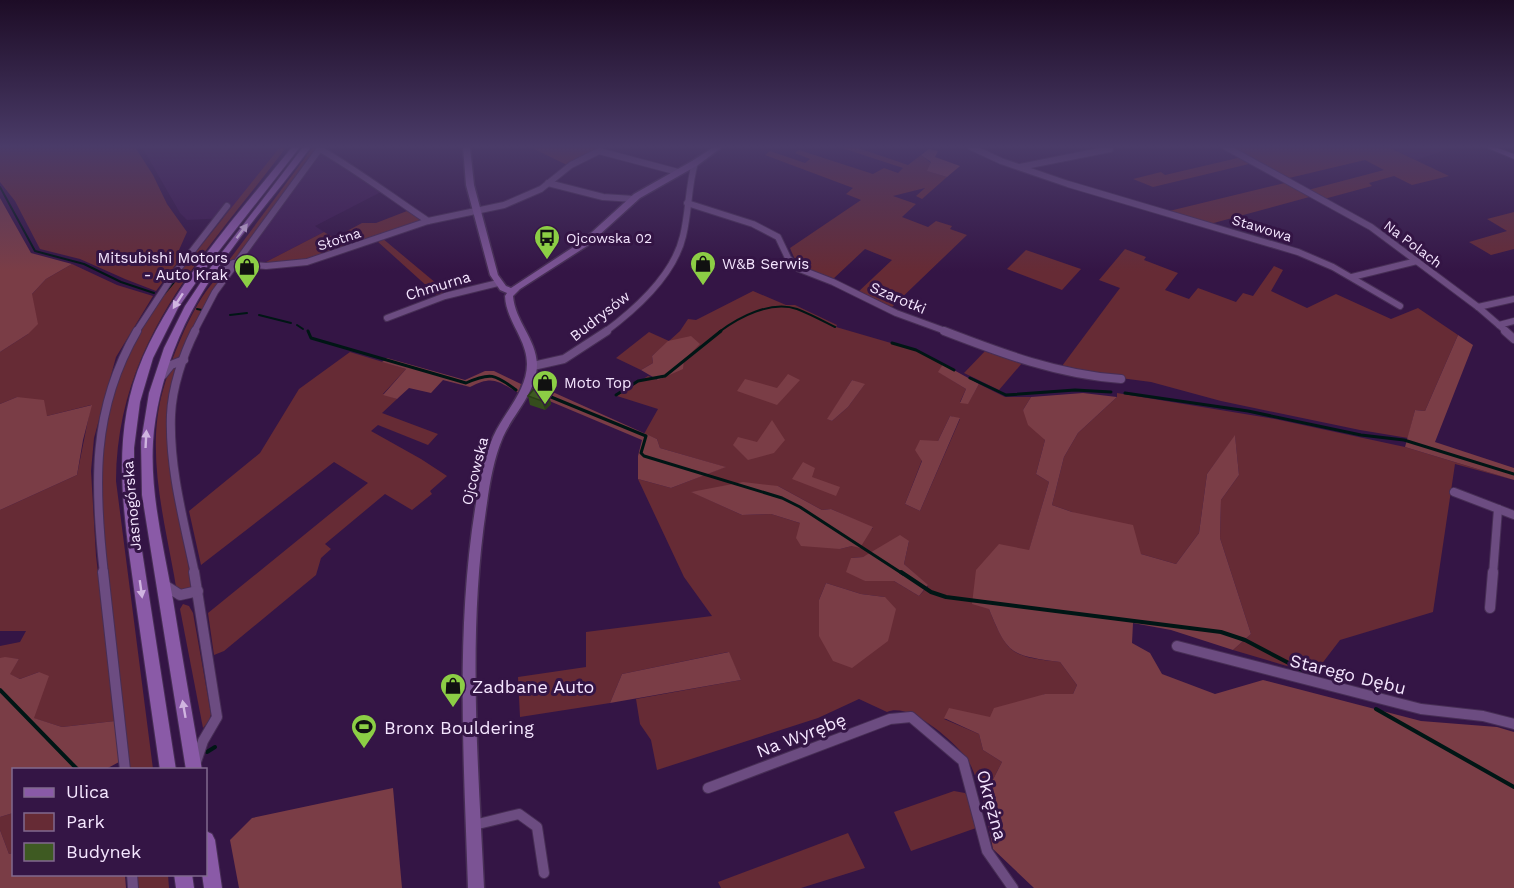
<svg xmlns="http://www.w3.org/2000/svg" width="1514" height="888" font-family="'Work Sans',sans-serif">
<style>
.built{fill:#3f1b52}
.green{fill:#662b35;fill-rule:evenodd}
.forest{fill:#7a3d46}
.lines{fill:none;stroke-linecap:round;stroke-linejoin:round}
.stream-far2{stroke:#001615;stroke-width:2}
.stream-far1{stroke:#001615;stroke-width:3}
.stream{stroke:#001615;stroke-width:4}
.street-far2-casing{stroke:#472e55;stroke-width:8}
.street-far1-casing{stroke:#472e55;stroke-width:10}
.street-casing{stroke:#472e55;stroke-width:12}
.secondary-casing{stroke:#472e55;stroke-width:3}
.primary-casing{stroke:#472e55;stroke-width:2}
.street-far2{stroke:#6c4c81;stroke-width:6}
.street-far1{stroke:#6c4c81;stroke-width:8}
.street{stroke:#6c4c81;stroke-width:10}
.secondary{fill:#7b5394;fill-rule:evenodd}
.primary{fill:#8a5aa7;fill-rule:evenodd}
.wall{fill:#354d1d}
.shaded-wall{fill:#2b3f18}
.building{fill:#3e5a22;stroke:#2b3f18;stroke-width:1.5}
.oneway{fill:#d0b5e0}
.labels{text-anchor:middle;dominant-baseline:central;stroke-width:6;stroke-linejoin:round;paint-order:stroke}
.far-street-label{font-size:14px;fill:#f5e6ff;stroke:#341545}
.far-poi-label{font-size:14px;fill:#f5e6ff;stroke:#341545;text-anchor:start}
.poi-label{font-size:15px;fill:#f5e6ff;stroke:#341545;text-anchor:start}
.street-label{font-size:15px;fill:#f5e6ff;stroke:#341545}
.near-street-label{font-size:18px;fill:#f5e6ff;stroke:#341545}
.near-poi-label{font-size:18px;fill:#f5e6ff;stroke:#341545;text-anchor:start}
</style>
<rect width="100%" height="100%" fill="#341545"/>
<g class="built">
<polygon points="142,147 284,147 227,218 187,220 180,213"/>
<polygon points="1388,147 1454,147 1416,160"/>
<polygon points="320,152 323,152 381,192 315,226 324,232 262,264 242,259"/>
</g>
<g class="green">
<polygon points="0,147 135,147 153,175 167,204 187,232 179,250 183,255 156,291 125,279 80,259 40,249 15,201 0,182"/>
<path d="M280,147H285V149C205,254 117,340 116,481L153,769L130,770L98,498L99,466L108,408L124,360L156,302Z"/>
<polygon points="313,147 318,147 237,258 227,263"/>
<polygon points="530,147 594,147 598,149 567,165"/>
<path d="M839,147H855L908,165L921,155L931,163L928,171L947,177L922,199L916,196L925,188L893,196L916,204L902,217L928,227L936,221L952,226L950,229L967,235L892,307L857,293L892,260L865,249L832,280C809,271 799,272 790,248L861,200L846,194L853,188L765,155L770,151L805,163L810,159L795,153L799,150L873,174L884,168L898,173L903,168Z"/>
<polygon points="1233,147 1388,147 1449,176 1412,185 1394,176 1369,183 1372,186 1324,199 1308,190 1384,170 1365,160 1289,178"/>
<polygon points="1242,157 1253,163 1153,187 1133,179 1161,172 1165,175"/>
<polygon points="1289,182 1313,196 1210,224 1165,212"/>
<polygon points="407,211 422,219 421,222 306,260 262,264 324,232 334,238 362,223 376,223"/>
<polygon points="1514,212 1514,249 1491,255 1469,242 1507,231 1487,219"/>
<polygon points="382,238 449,294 439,297 377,241"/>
<polygon points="1125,249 1146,257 1144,260 1178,273 1165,290 1189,299 1198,288 1236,302 1243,293 1253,296 1274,266 1283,270 1271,291 1307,308 1336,294 1391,319 1418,308 1458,335 1425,411 1415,410 1408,438 1360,430 1221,401 1151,382 1059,370 1120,288 1099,280"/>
<polygon points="1026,250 1081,269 1062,290 1007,269"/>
<polygon points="72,264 117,285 153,296 116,357 94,438 91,471 96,556 115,721 62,727 33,718 39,672 20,679 9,674 19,659 0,658 0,646 20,642 26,631 0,631 0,510 77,475 91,405 47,416 17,397 0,404 0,352 28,334 32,294 46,279"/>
<path d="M230,267L204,306L180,358L171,363C183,332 202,285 230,267Z"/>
<path d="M753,291L786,305H795L837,325L836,327L915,350L943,364L939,372L966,389L960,402L968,403L979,384L1005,397H1031L1023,410L1045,440L1036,474L1049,482L1029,551L989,609C1008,656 1012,656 1060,662L1077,685L1073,694H1045L991,717L944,719L979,734L983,750L1002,762L983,799C978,785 974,768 965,756C951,739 909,702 887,712L859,699L818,718L657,770L651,740L640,724L636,699L741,680L728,652L622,674L610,703L520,717L518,677L586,667V632L712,616L684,577L638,479L671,488L725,467L660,448L657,439L644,434L658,409L617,396L648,376L658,380L669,341L652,356L653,363L641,370L616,358L649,332L669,341L680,331L688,319L696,320ZM852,380L864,385L848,407L832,421L828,419ZM950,416L960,419L920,511L905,504L922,460L938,441ZM778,486L822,510L831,509L873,528L852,546L840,549L800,523L771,514L742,515L692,492ZM909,541L904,564L928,586L919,596L894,581H865L851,558L863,557ZM826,583L861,594L885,597L819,600Z"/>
<polygon points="987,349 1023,362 999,390 964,373"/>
<polygon points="350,352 406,369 383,394 397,399 382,413 438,434 428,445 378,425 371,431 421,459 447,476 430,491 432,494 412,510 385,494 325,544 331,549 321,558 316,575 224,651 214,655 208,613 368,483 334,462 201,565 189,511 260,453 299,389"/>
<path d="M176,367L169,445L172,482L192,584V590L182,593L176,587L174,575C163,515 146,449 163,390C166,381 167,371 176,367Z"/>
<polygon points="1117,393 1275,419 1405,447 1514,480 1455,464 1433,612 1340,640 1314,674 1233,650 1251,634 1220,538 1221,500 1239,475 1235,436 1207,474 1199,533 1176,564 1141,554 1072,512 1052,505 1064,457 1078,433 1117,397"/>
<polygon points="183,604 189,606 193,613 211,714 209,721 203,728 180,609"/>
<polygon points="954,791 965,793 969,798 976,828 911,851 894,812"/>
<polygon points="13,813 13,853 9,854 0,830 0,817"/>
<polygon points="848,833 865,868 801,888 721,888 718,882"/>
<polygon points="137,875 168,875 169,888 138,888"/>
</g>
<g class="forest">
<polygon points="929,149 938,151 935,157 960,166 947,177 927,171 931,162 921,155"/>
<polygon points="0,198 31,253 72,264 46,279 32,294 38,324 28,334 0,352"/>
<polygon points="1458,335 1473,345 1435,442 1514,468 1514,480 1405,447 1415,410 1425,411"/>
<polygon points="691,336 700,344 684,360 683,369 658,380 641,370 653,363 652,356 668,341"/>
<path d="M387,358L465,380L485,371H494L521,384L519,393C497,381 493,375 470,387L443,380L431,393L409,388L397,399L383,395L406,369L382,362Z"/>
<polygon points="943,364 979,384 968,404 960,403 966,389 938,372"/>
<polygon points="788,374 800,380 777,405 737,391 745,379 777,388"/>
<polygon points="852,380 865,384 848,407 832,421 827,419"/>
<polygon points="532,387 546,389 657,439 660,448 726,467 671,488 638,479 638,456 642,440 528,392"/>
<path d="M1083,393L1117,397L1078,433L1064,457L1052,505L1072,512L1133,525L1141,554L1176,564L1199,533L1207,474L1235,435L1239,475L1221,500L1220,538L1251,634L1233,650L1171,630L1133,623L1132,643L1150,653L1162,674L1215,694L1263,680L1421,721L1497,727L1514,732V888H1034L993,849L983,799L1002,762L983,750L979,734L944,718L949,708L990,717L994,708L1045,694H1073L1077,685L1060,662C1011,655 1008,656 989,609L972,604L976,570L999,544L1029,550L1049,482L1036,474L1045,440L1028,425L1023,410L1031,397Z"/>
<polygon points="17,397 44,400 47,416 92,405 83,440 77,475 0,510 0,404"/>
<polygon points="950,416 960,418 920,511 905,504 922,461 915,450 920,440 938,441"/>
<polygon points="772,420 785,440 774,453 748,460 733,445 738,437 757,442"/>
<polygon points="803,462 815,468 812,477 840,487 836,496 792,479"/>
<polygon points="743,482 778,486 822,510 831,509 873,527 860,548 852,546 840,549 801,546 796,538 800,523 771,514 742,515 691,492"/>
<polygon points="900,535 909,541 904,564 928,585 919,596 894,581 865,581 846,572 851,558 863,557"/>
<polygon points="826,583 861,594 885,597 896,609 888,641 852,668 833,661 819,636 819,600"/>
<polygon points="729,652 741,680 610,703 622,674"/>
<polygon points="5,657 19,659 10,674 20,679 39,672 49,676 34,718 62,727 115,721 119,762 106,769 14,770 13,813 0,817 0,658"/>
<polygon points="393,788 402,888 239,888 230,840 252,818"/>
<polygon points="0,830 9,854 13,853 14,874 125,875 126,888 0,888"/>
</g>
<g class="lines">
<g class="stream-far2">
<polyline points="0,187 35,251 84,264 121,282 154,293"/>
<polyline points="164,294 174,282"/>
<polyline points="197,309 202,310"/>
<polyline points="230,315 247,313"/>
<polyline points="259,315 291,323"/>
<polyline points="297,325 303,329"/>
<path d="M719,332C739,317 771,300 797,309C810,314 823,321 835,327"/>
</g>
<g class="stream-far1">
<path d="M308,331L311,338L466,383C490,372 495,374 516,390"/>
<polyline points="892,343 916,350 954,370"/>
<polyline points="970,378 1006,395 1075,390 1111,392"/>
<polyline points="534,390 646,436 641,453 644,456 782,498 800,507 903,574"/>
<polyline points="1125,393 1248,411 1361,435 1404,440 1514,474"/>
<polyline points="616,395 638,381 665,376 721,331"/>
</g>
<g class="stream">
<polyline points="901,572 931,592 946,597 1221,632 1245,640 1304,671"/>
<polyline points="0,690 78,770"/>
<polyline points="1376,709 1514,787"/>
<polyline points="207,752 215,747"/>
</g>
<defs>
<g id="street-far2">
<polyline points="971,147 1001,161 1068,184 1298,252 1333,267 1400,306"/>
<polyline points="1226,147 1371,227 1478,307 1507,332"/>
<path d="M320,149C358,171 392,197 428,221"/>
<polyline points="1020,167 1110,149"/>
<polyline points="548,183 603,197 634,199"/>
<polyline points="687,203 753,224 778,237 788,258 797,268 833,282 896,313 948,332"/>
<polyline points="1352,277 1417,261"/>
<polyline points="207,278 233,263 266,266 307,262 428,221 504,205 541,189 571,165 599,151 678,172"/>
<polyline points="1478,307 1514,299"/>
<polyline points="387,318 445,296 498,283"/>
<polyline points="1499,325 1514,321"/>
<polyline points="136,332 172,277 227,206"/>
<polyline points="194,332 215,292 321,147"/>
<path d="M605,332C636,309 674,275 683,236C689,212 688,187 695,163"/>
</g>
<g id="street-far1">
<path d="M944,331C1001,353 1059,375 1121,379"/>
<polyline points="1505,331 1514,339"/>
<polyline points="533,366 564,359 607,331"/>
<polyline points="163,375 171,365 184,360"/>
<polyline points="1454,492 1514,515"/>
<path d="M104,574C94,486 91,410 137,331"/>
<path d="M195,574C184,522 169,468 171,415C172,388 183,355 195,331"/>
<polyline points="1493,574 1498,509"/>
</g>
<g id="street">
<polyline points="103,572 125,770"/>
<polyline points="194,572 217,717 203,741 196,762"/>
<polyline points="166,586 180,595 198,591"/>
<polyline points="1490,608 1493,572"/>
<polyline points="1177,646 1421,709 1483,716 1514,724"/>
<polyline points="708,788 890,719 911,717 963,761 987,851 1013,888"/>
<polyline points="474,825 519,814 537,827 544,873"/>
<polyline points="132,874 133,888"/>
</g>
<path id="secondary" d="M463,147H470L474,185L498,275L506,286L511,288L581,242L634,194L692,161L714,147H722L698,165L640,198L587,246L520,289L513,296C515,321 536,339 537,364C537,392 513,414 503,437C494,458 490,481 487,503C467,631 478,760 484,888H468C464,760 455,630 476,503C480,481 484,458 493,437C503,414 527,391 527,364C527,339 506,321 505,296L507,293L500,290L490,275L466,185Z"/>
<g id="primary">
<path d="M292,147H300L211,261L178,308L153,358L140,402L134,448V499L176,770H160C152,714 144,659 136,603C125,520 108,438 143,357C177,280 240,212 292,147Z"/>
<path d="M303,147H311C263,212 203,273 174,350C163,379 155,411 153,442C150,495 164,548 173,600C182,656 192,713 202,770H186L142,495L141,442L149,393L164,348L185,306L213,264Z"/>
<polygon points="1485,147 1495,147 1514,154 1514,159"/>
<polygon points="206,831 212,834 215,840 222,888 204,888 202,874 206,874"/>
<polygon points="174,874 192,874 194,888 176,888"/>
</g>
</defs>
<use href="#street-far2" class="street-far2-casing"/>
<use href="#street-far1" class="street-far1-casing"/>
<use href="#street" class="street-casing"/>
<use href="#secondary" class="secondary-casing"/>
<use href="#primary" class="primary-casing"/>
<use href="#street-far2" class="street-far2"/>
<use href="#street-far1" class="street-far1"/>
<use href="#street" class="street"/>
<use href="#secondary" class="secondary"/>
<use href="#primary" class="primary"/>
</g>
<polygon class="wall" points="549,395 551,404 545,410 530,405 528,396"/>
<polygon class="shaded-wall" points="549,395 551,404 545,410 542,401"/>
<polygon class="building" points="534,389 549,395 542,401 528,396"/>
<defs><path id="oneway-solid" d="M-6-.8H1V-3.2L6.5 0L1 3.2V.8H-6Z" transform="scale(1.5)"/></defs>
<g class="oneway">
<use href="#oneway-solid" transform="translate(242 231) rotate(-53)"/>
<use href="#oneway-solid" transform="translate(178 301) rotate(123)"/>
<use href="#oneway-solid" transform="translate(146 439) rotate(-87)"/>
<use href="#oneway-solid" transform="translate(141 589) rotate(82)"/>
<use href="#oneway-solid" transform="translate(184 709) rotate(-100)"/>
</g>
<linearGradient id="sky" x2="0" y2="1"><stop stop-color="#1d0c26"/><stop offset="0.54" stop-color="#4a3b68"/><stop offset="1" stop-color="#4a3b68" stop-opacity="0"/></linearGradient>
<rect width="1514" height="271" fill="url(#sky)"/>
<defs>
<symbol id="bus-pin" viewBox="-11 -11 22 30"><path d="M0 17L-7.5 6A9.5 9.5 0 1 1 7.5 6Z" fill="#8cce45" stroke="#341545"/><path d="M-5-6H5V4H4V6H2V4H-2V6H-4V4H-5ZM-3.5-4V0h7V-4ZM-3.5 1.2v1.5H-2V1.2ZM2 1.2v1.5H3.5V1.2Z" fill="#111"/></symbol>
<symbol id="shop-pin" viewBox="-11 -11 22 30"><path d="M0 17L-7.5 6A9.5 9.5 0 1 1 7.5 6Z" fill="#8cce45" stroke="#341545"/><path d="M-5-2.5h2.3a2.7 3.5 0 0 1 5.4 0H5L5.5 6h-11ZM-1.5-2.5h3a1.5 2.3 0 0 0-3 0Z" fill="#111"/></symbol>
<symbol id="stadium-pin" viewBox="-11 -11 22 30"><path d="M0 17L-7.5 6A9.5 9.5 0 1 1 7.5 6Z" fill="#8cce45" stroke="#341545"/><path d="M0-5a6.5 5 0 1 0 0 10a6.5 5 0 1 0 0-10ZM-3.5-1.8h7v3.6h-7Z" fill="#111"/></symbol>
</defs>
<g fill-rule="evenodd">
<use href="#bus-pin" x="532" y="223" width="30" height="40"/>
<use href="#shop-pin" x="688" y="249" width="30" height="40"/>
<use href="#shop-pin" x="232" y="252" width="30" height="40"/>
<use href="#shop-pin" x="530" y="368" width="30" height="40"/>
<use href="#shop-pin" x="438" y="671" width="30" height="40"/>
<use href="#stadium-pin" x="349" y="712" width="30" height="40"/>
</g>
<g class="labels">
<g class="far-street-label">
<text transform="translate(1262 228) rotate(17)">Stawowa</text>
<text transform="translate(339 239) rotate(-18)">Słotna</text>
<text transform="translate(1413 244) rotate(37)">Na Polach</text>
</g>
<g class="far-poi-label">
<text x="566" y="238">Ojcowska 02</text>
</g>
<g class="poi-label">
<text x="228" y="258" text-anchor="end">Mitsubishi Motors<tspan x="228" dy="17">- Auto Krak</tspan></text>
<text x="722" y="264">W&amp;B Serwis</text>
<text x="564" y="383">Moto Top</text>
</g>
<g class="street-label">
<text transform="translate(438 286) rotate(-17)">Chmurna</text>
<text transform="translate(898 298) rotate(23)">Szarotki</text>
<text transform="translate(600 316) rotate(-38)">Budrysów</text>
<text transform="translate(475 471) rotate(-76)">Ojcowska</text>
<text transform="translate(132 506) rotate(-95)">Jasnogórska</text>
</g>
<g class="near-street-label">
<text transform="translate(1348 674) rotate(14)">Starego Dębu</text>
<text transform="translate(801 735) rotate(-21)">Na Wyrębę</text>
<text transform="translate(992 805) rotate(75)">Okrężna</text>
</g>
<g class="near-poi-label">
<text x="472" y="686">Zadbane Auto</text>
<text x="384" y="727">Bronx Bouldering</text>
</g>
</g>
<rect x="12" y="768" width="195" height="108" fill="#341545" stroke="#81698f" stroke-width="1.5"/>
<rect x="24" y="788" width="30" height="9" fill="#8a5aa7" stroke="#81698f" stroke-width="1.5"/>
<text x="66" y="798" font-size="18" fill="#f5e6ff">Ulica</text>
<rect x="24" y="813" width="30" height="18" fill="#662b35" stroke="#81698f" stroke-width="1.5"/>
<text x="66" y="828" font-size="18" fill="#f5e6ff">Park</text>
<rect x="24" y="843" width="30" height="18" fill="#3e5a22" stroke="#81698f" stroke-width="1.5"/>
<text x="66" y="858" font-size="18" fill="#f5e6ff">Budynek</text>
</svg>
